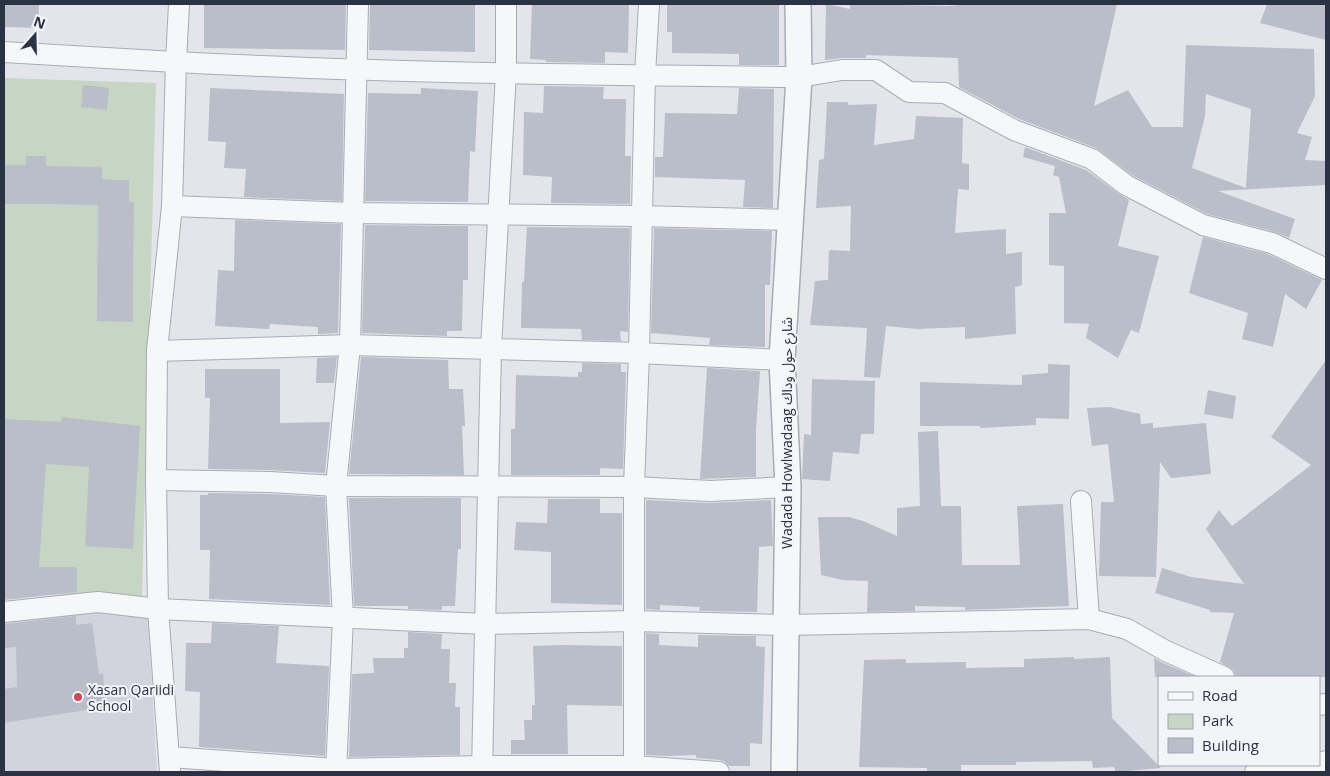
<svg xmlns="http://www.w3.org/2000/svg" width="1330" height="776" font-family="'Open Sans','Noto Sans Arabic',sans-serif">
<style>
.built{fill:#d1d4dd}
.green{fill:#c7d5c4}
.building{fill:#babec8;fill-rule:evenodd}
.lines{fill:none;stroke-linecap:round;stroke-linejoin:round}
.minor-casing{stroke:#a8acb5;stroke-width:22}
.tertiary-casing{stroke:#a8acb5;stroke-width:28}
.minor{stroke:#f5f7f9;stroke-width:20}
.tertiary{stroke:#f5f7f9;stroke-width:25}
.poi-dot{fill:#cf4857;stroke:#f2f4f8;stroke-width:2}
.labels{text-anchor:middle;dominant-baseline:central;stroke-width:4;stroke-linejoin:round;paint-order:stroke}
.street-label{font-size:14px;fill:#2a3243;stroke:#f2f4f8}
.poi-label{font-size:14px;fill:#2a3243;stroke:#f2f4f8;text-anchor:start}
</style>
<rect width="100%" height="100%" fill="#e3e5eb"/>
<polygon class="built" points="99,611 148,617 157,772 4,772 4,621"/>
<polygon class="green" points="4,78 156,83 142,596 4,594 4,204 98,205 133,321 134,202 129,202 129,180 102,179 46,166 46,156 26,165 4,165"/>
<g class="building">
<polygon points="4,4 39,4 38,28 4,27"/>
<polygon points="204,4 346,4 345,50 204,48"/>
<polygon points="370,4 475,4 475,52 369,50"/>
<polygon points="532,4 629,5 628,53 605,52 605,63 546,62 546,60 530,59"/>
<polygon points="667,4 779,4 779,65 739,65 739,54 672,53 672,32 667,32"/>
<path d="M826,4L850,9V4L947,6L975,4H1117L1094,106L1128,90L1152,127H1183L1186,45L1314,49L1315,96L1297,133L1312,137L1305,160L1326,161V185L1218,191L1295,219L1289,238L1275,232L1207,214L1132,175L1096,148L1019,119L959,87L958,58L866,55V58H842L825,60ZM1206,94L1251,109L1246,188L1192,168L1205,116Z"/>
<polygon points="1267,4 1326,4 1326,40 1260,23"/>
<polygon points="83,85 109,88 107,110 81,107"/>
<polygon points="544,86 604,87 603,99 626,99 625,156 631,156 630,204 551,203 552,177 523,175 524,112 543,113"/>
<polygon points="210,88 344,94 342,201 244,197 246,169 224,168 226,142 208,141"/>
<polygon points="421,88 478,91 475,152 470,151 468,202 365,201 368,93 421,94"/>
<polygon points="739,88 774,89 773,208 743,207 745,180 655,177 655,157 663,157 665,113 737,114"/>
<polygon points="827,102 848,102 848,105 877,104 874,145 914,139 916,116 963,118 962,163 969,164 969,190 958,189 955,233 1006,229 1006,254 1022,252 1022,285 1015,287 1016,334 965,339 965,327 917,329 886,326 880,378 864,377 867,328 810,325 815,281 828,280 829,250 850,251 851,206 816,208 819,160 824,159"/>
<polygon points="1025,147 1086,170 1119,194 1129,200 1118,246 1159,256 1139,333 1131,330 1118,358 1086,338 1089,324 1064,323 1064,266 1049,265 1049,213 1066,213 1059,177 1053,175 1055,166 1023,157"/>
<polygon points="26,156 46,156 46,166 102,167 102,179 129,180 129,202 134,202 133,322 97,321 98,205 4,204 4,165 26,165"/>
<polygon points="235,220 341,224 338,333 318,334 318,327 270,324 269,329 215,326 218,270 234,271"/>
<polygon points="365,225 468,226 468,280 463,280 462,331 447,331 447,336 362,333"/>
<polygon points="527,227 630,228 628,332 620,331 621,341 582,340 581,329 521,328 522,282 524,282"/>
<polygon points="654,228 772,231 770,285 765,285 765,347 709,345 710,338 651,333"/>
<polygon points="1203,237 1268,254 1322,280 1306,309 1285,294 1273,347 1242,339 1248,313 1189,293"/>
<polygon points="337,357 334,383 316,383 317,358"/>
<polygon points="361,357 448,360 449,389 463,389 465,426 462,426 464,475 349,474"/>
<polygon points="1326,360 1326,677 1242,677 1236,676 1233,670 1220,662 1234,613 1210,612 1210,610 1155,593 1162,568 1191,577 1244,584 1206,529 1219,510 1232,526 1311,465 1271,437"/>
<polygon points="582,363 621,364 621,372 626,372 623,469 600,468 600,475 511,475 511,429 515,429 516,375 578,377 578,372 582,372"/>
<polygon points="1048,364 1070,365 1069,419 1036,418 1036,425 980,428 980,426 920,426 920,382 1022,385 1022,375 1048,373"/>
<polygon points="707,368 760,371 756,430 756,477 700,479"/>
<polygon points="205,369 280,369 280,423 330,422 325,473 270,470 208,469 210,398 205,398"/>
<polygon points="812,379 875,381 874,434 861,434 859,454 833,452 830,481 802,479 804,434 811,435"/>
<polygon points="1208,390 1236,396 1233,419 1204,414"/>
<polygon points="1110,407 1140,414 1141,424 1153,423 1153,428 1206,423 1211,474 1171,478 1160,462 1156,577 1099,576 1101,502 1114,502 1108,444 1092,446 1087,408"/>
<polygon points="62,417 140,426 133,549 85,546 89,467 46,464 39,567 77,567 77,592 4,600 4,419 61,422"/>
<polygon points="938,431 941,506 961,506 962,565 1020,565 1017,506 1063,504 1069,606 965,610 965,607 915,606 915,611 867,612 868,581 843,580 821,575 818,517 849,517 863,521 897,536 897,508 920,506 918,432"/>
<polygon points="208,493 270,494 325,497 330,605 209,599 210,550 200,550 200,495 208,495"/>
<polygon points="349,498 461,498 461,549 458,549 455,606 442,606 442,610 408,609 408,606 354,606"/>
<polygon points="548,499 600,499 600,513 622,513 622,605 551,603 551,552 514,550 516,522 547,523"/>
<polygon points="646,500 710,503 771,500 773,546 759,547 757,612 699,611 700,607 660,605 660,610 646,609"/>
<polygon points="76,616 76,625 92,623 99,674 103,673 105,707 4,723 4,689 17,687 16,647 4,648 4,624"/>
<polygon points="212,623 279,626 276,663 329,666 325,756 199,747 200,692 185,691 186,643 211,643"/>
<polygon points="408,632 442,634 441,649 450,649 449,683 456,683 455,707 460,707 460,755 349,757 352,674 374,673 373,658 404,658 404,648 408,648"/>
<polygon points="646,633 659,634 659,645 698,647 698,635 756,636 756,646 765,647 762,744 750,743 750,766 729,766 725,762 720,760 696,758 696,755 667,756 646,755"/>
<polygon points="563,645 622,646 622,706 567,705 568,754 511,754 511,740 525,740 524,720 532,720 532,705 535,705 533,646"/>
<polygon points="1074,657 1074,659 1110,657 1112,718 1161,768 1116,772 1114,767 1093,768 1092,761 1016,762 1016,765 961,765 961,772 927,772 927,768 859,767 864,660 906,659 906,663 966,662 966,668 1024,667 1024,659"/>
<polygon points="1154,658 1161,662 1196,677 1155,677"/>
</g>
<g class="lines">
<defs>
<g id="minor">
<path d="M4,52C61,55 118,59 175,62C383,73 591,75 799,77L842,70H876L909,92L945,93L1014,130L1092,159L1126,185L1203,225L1272,243L1326,269"/>
<polyline points="172,206 353,213 641,216 790,220"/>
<polyline points="157,351 350,345 639,353 782,360"/>
<polyline points="156,480 270,482 336,486 634,487 711,491 788,487"/>
<polyline points="1081,501 1089,619"/>
<polyline points="4,612 98,602 158,609 485,624 634,621 785,625 1089,619 1127,629 1166,651 1224,677"/>
<polyline points="1319,705 1326,704"/>
<polyline points="170,757 336,769 482,766 634,766 719,772"/>
<polyline points="1319,763 1326,761"/>
<polyline points="170,772 158,609 156,480 157,351 172,206 176,62 179,4"/>
<polyline points="336,772 343,618 336,486 350,345 358,4"/>
<polyline points="482,772 491,349 506,72 506,4"/>
<polyline points="634,772 634,487 639,353 645,75 649,4"/>
<polyline points="1255,772 1306,765"/>
</g>
<polyline id="tertiary" points="784,772 788,487 782,360 799,77 798,4"/>
</defs>
<use href="#minor" class="minor-casing"/>
<use href="#tertiary" class="tertiary-casing"/>
<use href="#minor" class="minor"/>
<use href="#tertiary" class="tertiary"/>
</g>
<circle class="poi-dot" cx="78" cy="697" r="5"/>
<g class="labels">
<g class="street-label">
<text transform="translate(786 433) rotate(-90)">Wadada Howlwadaag شارع حول وداك</text>
</g>
<g class="poi-label">
<text x="88" y="689">Xasan Qariidi<tspan x="88" dy="16">School</tspan></text>
</g>
</g>
<rect width="1330" height="776" fill="none" stroke="#2a3243" stroke-width="10"/>
<rect x="1158" y="676" width="162" height="90" fill="#f2f4f8" stroke="#a2a6b0"/>
<rect x="1168" y="692" width="25" height="8" fill="#f5f7f9" stroke="#a2a6b0"/>
<text x="1202" y="701" font-size="15" fill="#2a3243">Road</text>
<rect x="1168" y="714" width="25" height="15" fill="#c7d5c4" stroke="#a2a6b0"/>
<text x="1202" y="726" font-size="15" fill="#2a3243">Park</text>
<rect x="1168" y="738" width="25" height="15" fill="#babec8" stroke="#a2a6b0"/>
<text x="1202" y="751" font-size="15" fill="#2a3243">Building</text>
<g transform="translate(35 35) rotate(20)" stroke="#f2f4f8" stroke-width="4" paint-order="stroke">
<path d="M0-4L9 19L0 12L-9 19Z" fill="#2a3243"/>
<text y="-8" font-size="14" font-weight="bold" text-anchor="middle" fill="#2a3243">N</text>
</g>
</svg>
